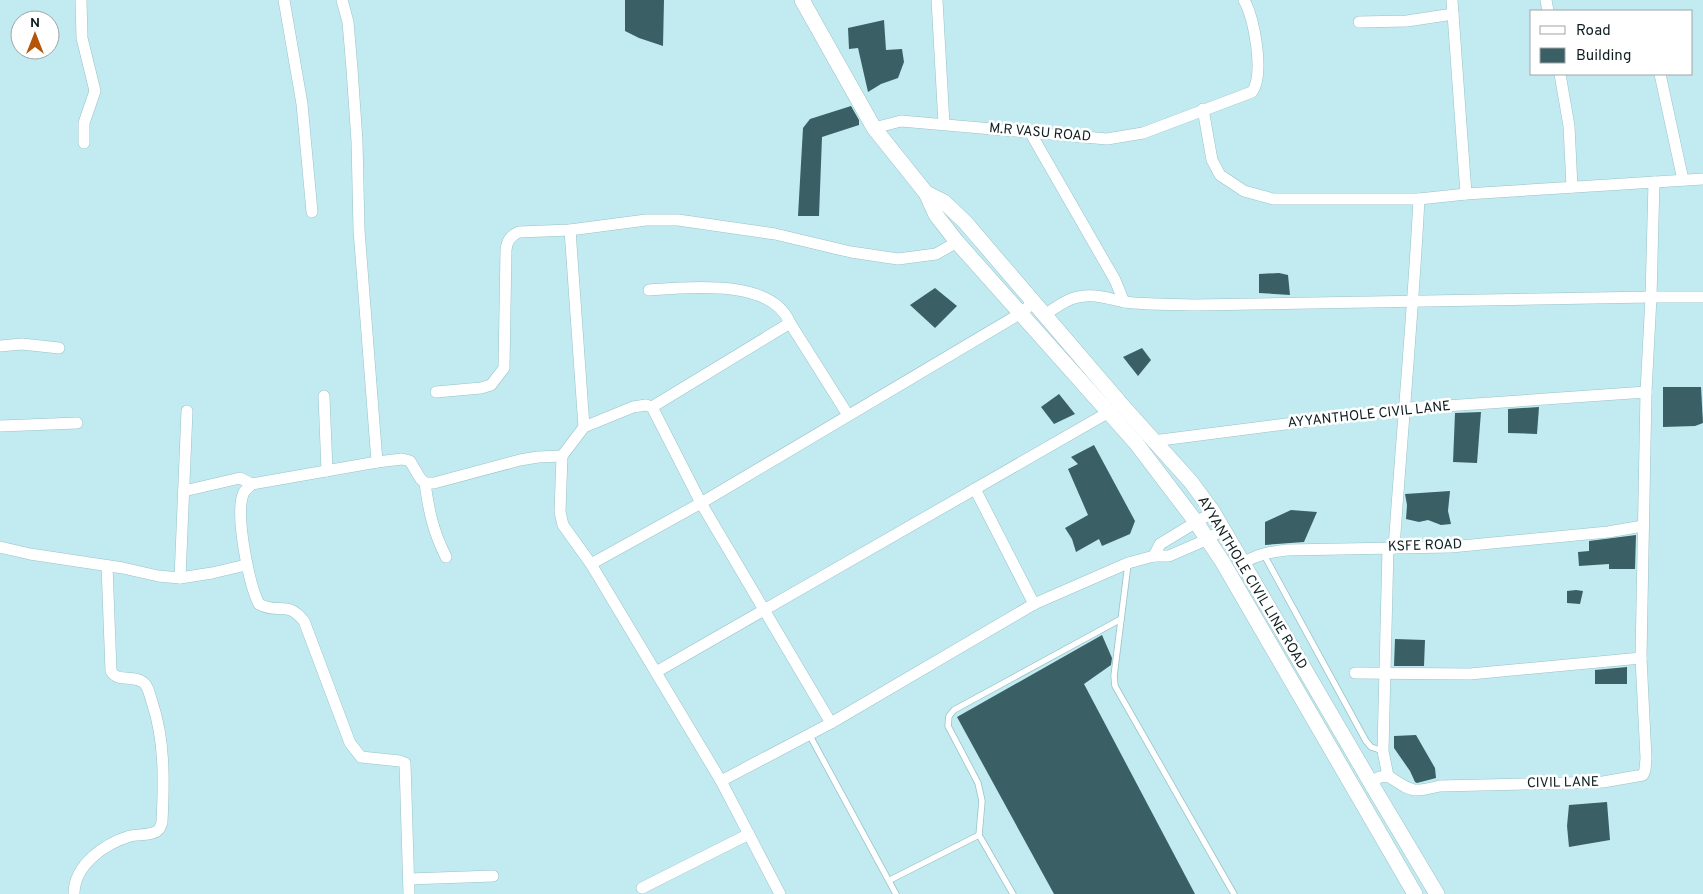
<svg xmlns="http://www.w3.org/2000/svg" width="1703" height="894" font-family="Overpass,sans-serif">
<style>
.building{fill:#3a5f64}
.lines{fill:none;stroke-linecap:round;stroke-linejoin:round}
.service-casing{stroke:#99c2c7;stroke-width:7}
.minor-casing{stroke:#99c2c7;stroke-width:12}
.secondary-casing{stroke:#99c2c7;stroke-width:16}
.service{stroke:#fff;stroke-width:5.5}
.minor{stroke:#fff;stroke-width:11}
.secondary{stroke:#fff;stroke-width:15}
.labels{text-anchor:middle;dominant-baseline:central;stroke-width:5;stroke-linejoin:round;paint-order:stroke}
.street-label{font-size:14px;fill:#0f1f21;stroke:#fff}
</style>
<rect width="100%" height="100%" fill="#c2ebf1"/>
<g class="building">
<polygon points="625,0 664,0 663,46 639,38 625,31"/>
<polygon points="884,20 886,50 902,49 904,62 898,78 881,84 868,92 858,48 849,49 848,28"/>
<polygon points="851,106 859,120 859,125 822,137 819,216 798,216 803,128 810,119"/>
<polygon points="1279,273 1288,275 1290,295 1259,293 1259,274"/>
<polygon points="935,288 957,306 935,328 910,305"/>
<polygon points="1142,348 1151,360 1138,376 1123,357"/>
<polygon points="1663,387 1701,387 1703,423 1695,426 1663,427"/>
<polygon points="1059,394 1075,414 1054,424 1041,407"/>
<polygon points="1539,407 1537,434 1508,433 1508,409"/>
<polygon points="1481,412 1477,463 1453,462 1455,413"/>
<polygon points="1094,445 1135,521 1130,534 1102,546 1099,539 1076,552 1072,539 1065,528 1088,515 1068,469 1078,464 1071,457"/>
<polygon points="1450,491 1448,511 1451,524 1441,525 1428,520 1419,522 1406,519 1407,505 1405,494"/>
<polygon points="1291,510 1317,512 1304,542 1265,545 1265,522"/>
<polygon points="1636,535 1635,569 1609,569 1609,564 1579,566 1578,552 1589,551 1589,541"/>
<polygon points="1576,590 1583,591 1580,604 1567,603 1567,591"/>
<polygon points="1102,635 1112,658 1111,665 1084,684 1195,894 1054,894 957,717"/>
<polygon points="1395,639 1425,640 1424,666 1394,666"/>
<polygon points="1627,667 1627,684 1595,684 1595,670"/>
<polygon points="1416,735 1435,768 1436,778 1417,783 1415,782 1410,771 1394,748 1394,736"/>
<polygon points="1607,802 1610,840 1569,847 1567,826 1569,805"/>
</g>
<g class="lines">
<defs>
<g id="service">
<polyline points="1263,553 1366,741 1371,747 1383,751"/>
<polyline points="1128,564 1114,676 1115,686 1234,894"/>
<polyline points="809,734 896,894"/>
<polyline points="890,880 979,835"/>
<polyline points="1013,894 979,835 982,801 978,783 948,726 949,716 954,710 1121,619"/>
</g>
<g id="minor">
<polyline points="81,0 82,38 95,91 84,123 84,143"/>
<polyline points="284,0 302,104 312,212"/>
<polyline points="342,0 348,22 352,69 357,141 359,230 377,462 402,459 410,461 420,478 425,483 434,483 520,460 538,457 562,456"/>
<polyline points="937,0 944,124"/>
<polyline points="1452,0 1466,194"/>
<polyline points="1546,0 1548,11"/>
<polyline points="1359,22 1407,21 1453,14"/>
<polyline points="1560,74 1569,126 1572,187"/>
<polyline points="1660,74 1683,180"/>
<polyline points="1203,109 1212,160 1220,175 1244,191 1273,199 1419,199 1466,194 1703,179"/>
<path d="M874,128L901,121L1107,139L1143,133L1252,92C1265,74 1254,18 1244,0"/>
<polyline points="1030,132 1115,280 1124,302"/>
<polyline points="570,230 584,427"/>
<path d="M649,290C688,287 772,278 790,323L848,415"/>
<polyline points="1034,302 1021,313 701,503 652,407 646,405 633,407 584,427 562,456 560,512 563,525 591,564 721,781 831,723 1034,604 1128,563 1154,556 1169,556 1208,539 1223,529"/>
<path d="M1045,315C1064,301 1077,292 1102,297C1109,298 1117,301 1125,302C1148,305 1172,304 1195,305L1651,297L1654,182"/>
<polyline points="0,346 22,344 59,348"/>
<path d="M436,392L481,388L491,385L504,368L506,250C507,241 510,236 519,232L570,230L646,220H678L775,234L851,252L898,259L936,254L957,242"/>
<polyline points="324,396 327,471"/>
<polyline points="652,407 790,323"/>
<polyline points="0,426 77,423"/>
<polyline points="1153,441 1418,407 1446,406 1646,392"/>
<path d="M377,462L252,484C250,486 246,489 244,492C234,512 249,584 259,604C278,615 286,599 304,621L350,743L361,757L400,761L405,763L409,894"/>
<path d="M425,483C429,512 433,531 446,557"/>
<polyline points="975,489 1034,604"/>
<polyline points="184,491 240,478 252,484"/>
<polyline points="0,547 30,554 123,568 158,576 180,578 212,573 246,565"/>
<path d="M1394,548C1402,431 1413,315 1419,199"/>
<polyline points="1154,556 1160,544 1213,512"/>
<path d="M1243,563C1258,554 1270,552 1287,550L1451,547L1608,532L1643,526"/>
<polyline points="591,564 701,503 831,723"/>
<polyline points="180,578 187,411"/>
<polyline points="656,672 1109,412"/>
<polyline points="1355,673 1470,674 1641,658"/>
<polyline points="1388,776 1383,751 1388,548"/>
<polyline points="721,781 780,894"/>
<path d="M1370,782L1380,777L1388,776C1413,792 1411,793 1440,786L1603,782L1643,775L1645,770L1646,758L1641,658L1646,392L1651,297H1703"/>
<polyline points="409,879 493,876"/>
<polyline points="642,888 749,834"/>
<path d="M74,894C74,865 104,844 130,836C138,834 150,836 157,831C160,829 161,826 162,822C164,782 165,740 152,702C150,696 149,689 145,684C135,673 118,684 111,671L107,566"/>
</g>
<g id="secondary">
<polyline points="802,0 874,128 926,193 936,215 957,242 1136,443 1196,522 1222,561 1415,894"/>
<polyline points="926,193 944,202 965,222 1120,403 1191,482 1213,512 1375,790 1437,894"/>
</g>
</defs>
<use href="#service" class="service-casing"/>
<use href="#minor" class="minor-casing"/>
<use href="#secondary" class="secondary-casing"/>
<use href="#service" class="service"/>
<use href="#minor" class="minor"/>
<use href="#secondary" class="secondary"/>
</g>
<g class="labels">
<g class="street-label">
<text transform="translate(1040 133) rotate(5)">M.R VASU ROAD</text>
<text transform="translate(1369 415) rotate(-6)">AYYANTHOLE CIVIL LANE</text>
<text transform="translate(1425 546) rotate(-2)">KSFE ROAD</text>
<text transform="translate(1252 583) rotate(59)">AYYANTHOLE CIVIL LINE ROAD</text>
<text transform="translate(1563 783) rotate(-1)">CIVIL LANE</text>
</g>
</g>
<rect x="1530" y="10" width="162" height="65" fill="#ffffff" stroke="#9fa5a6"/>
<rect x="1540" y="26" width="25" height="8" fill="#ffffff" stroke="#9fa5a6"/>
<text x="1576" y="35" font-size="15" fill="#0f1f21">Road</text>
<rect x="1540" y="48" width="25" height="15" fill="#3a5f64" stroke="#9fa5a6"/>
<text x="1576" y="60" font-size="15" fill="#0f1f21">Building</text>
<g transform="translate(35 35)"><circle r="24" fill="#ffffff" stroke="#9fa5a6"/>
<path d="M0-4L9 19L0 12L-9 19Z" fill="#b45509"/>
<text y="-8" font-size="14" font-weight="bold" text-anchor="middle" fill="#0f1f21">N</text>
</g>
</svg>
